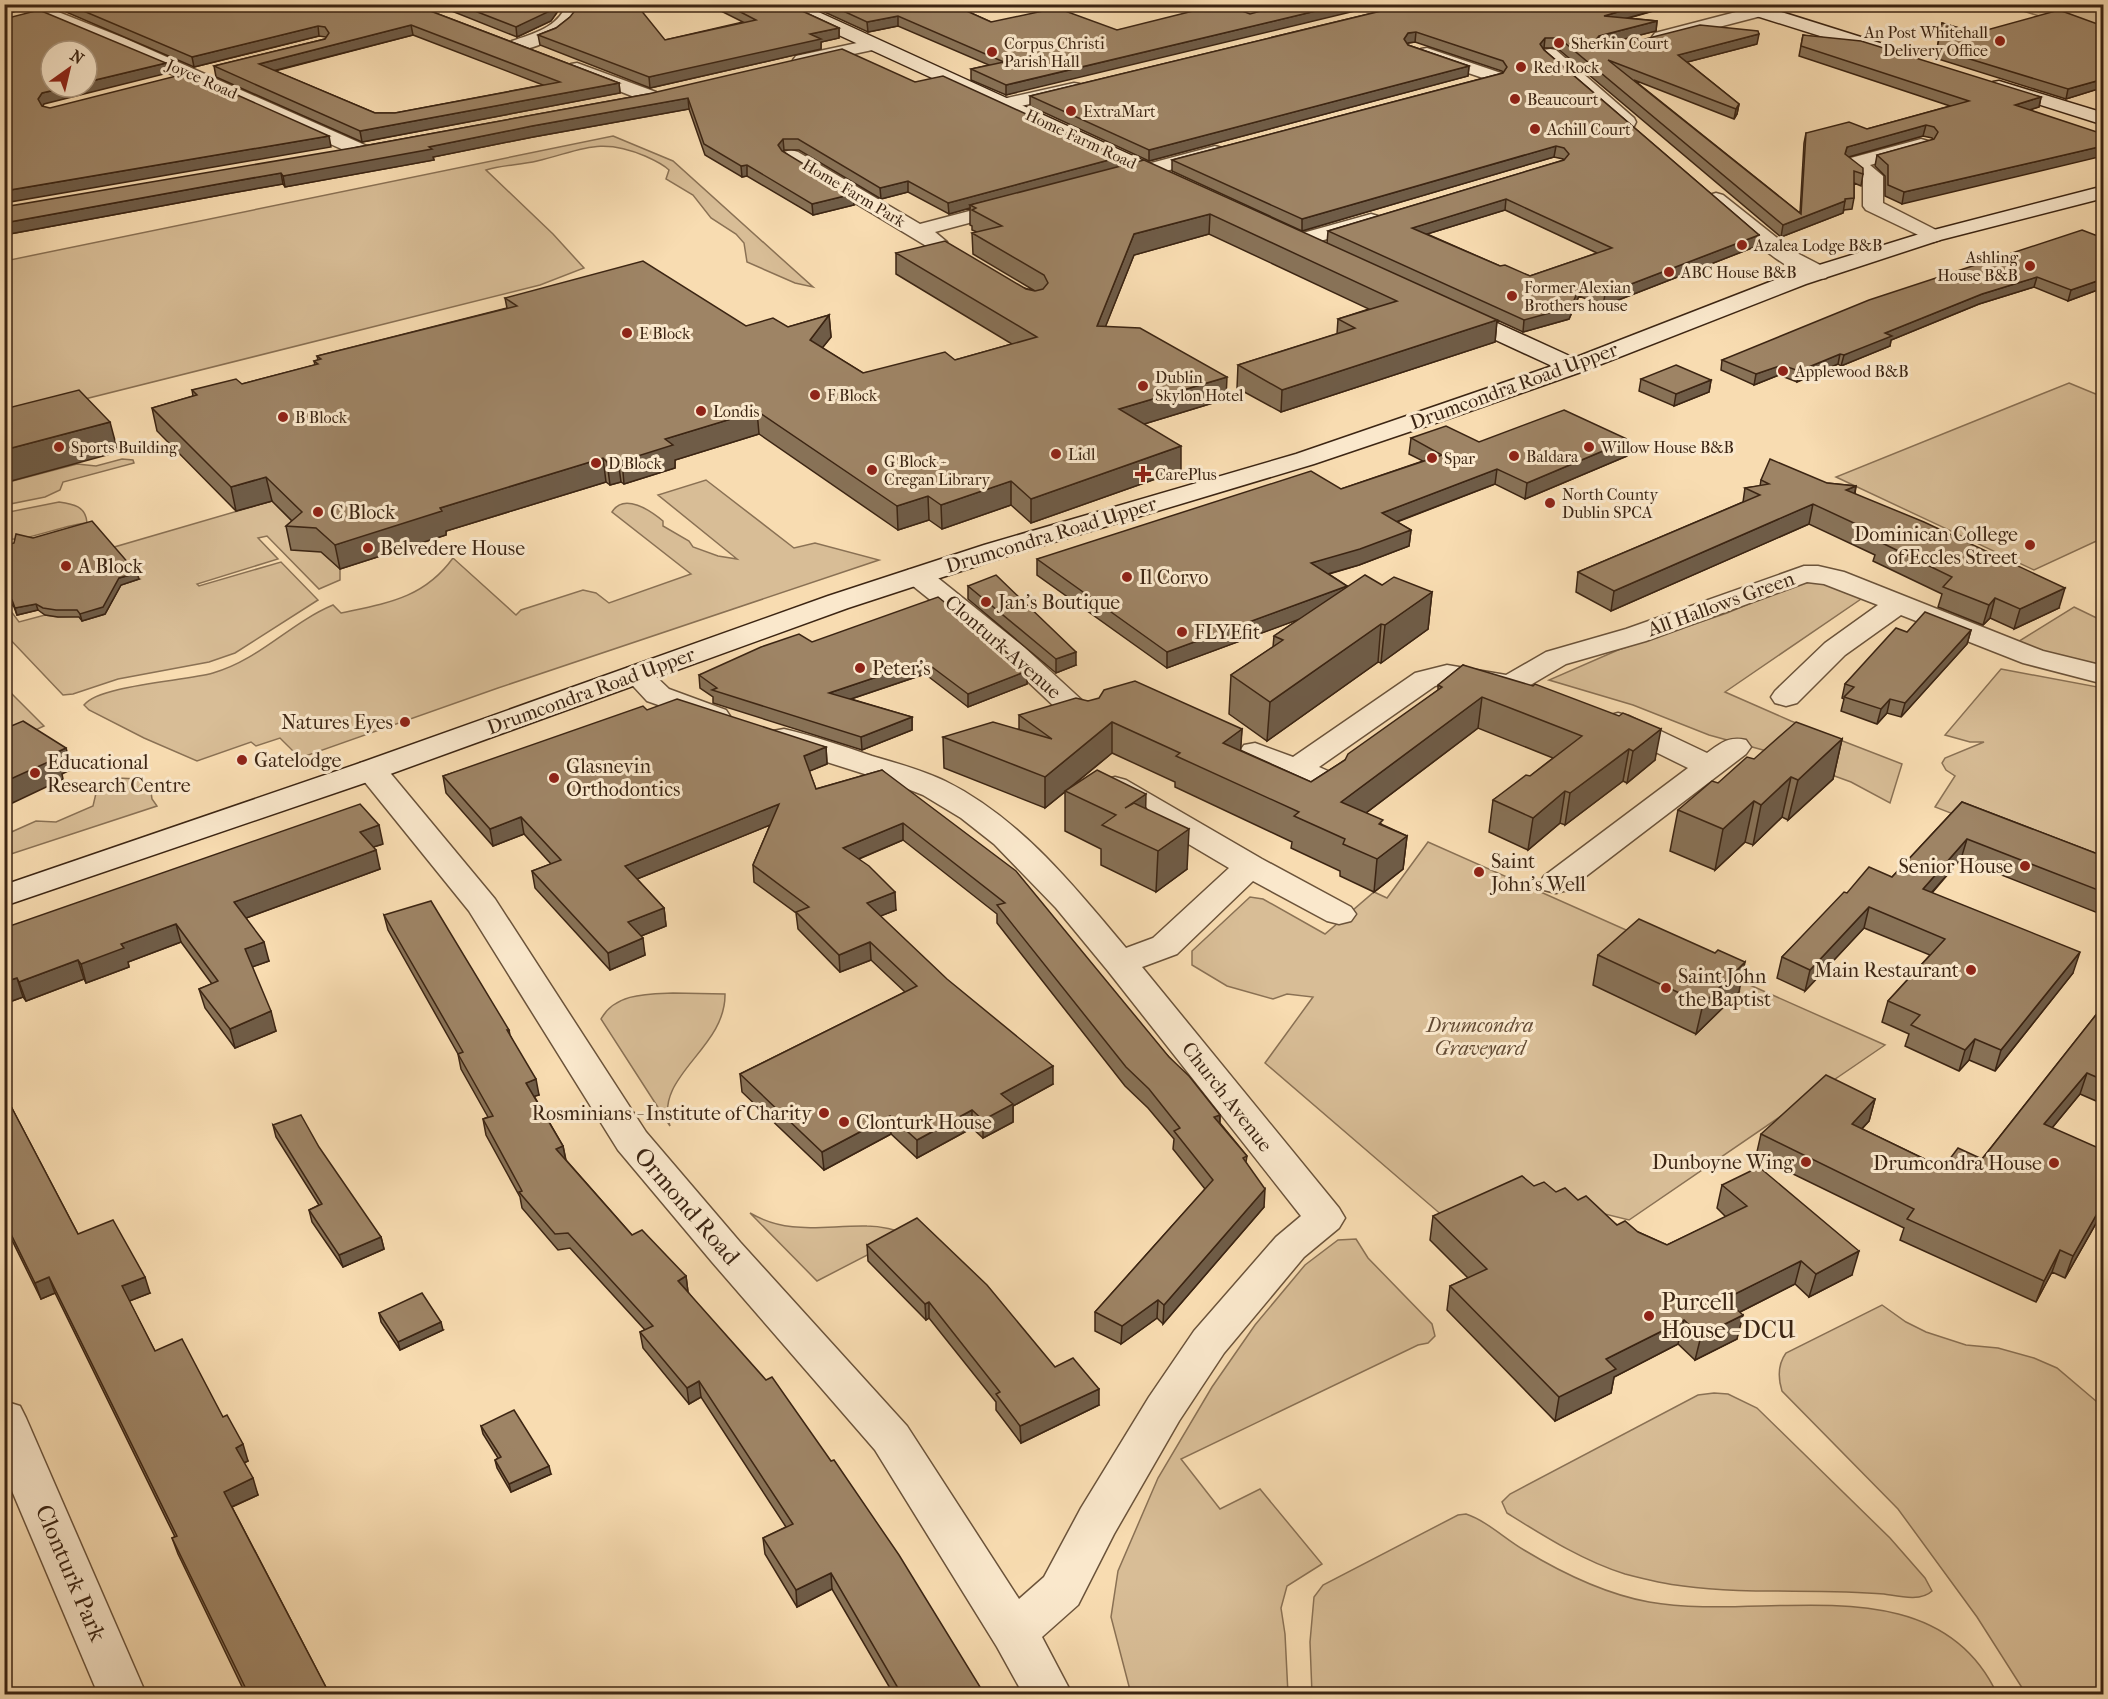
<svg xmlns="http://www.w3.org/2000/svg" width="2108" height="1699" font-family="'IM FELL French Canon',serif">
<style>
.green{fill:#d8bd96;stroke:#8a7154;stroke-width:1.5}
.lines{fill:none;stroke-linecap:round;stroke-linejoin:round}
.street-casing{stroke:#6b533a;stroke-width:3}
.secondary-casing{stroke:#3c2513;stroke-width:3}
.street{fill:#fae8cc;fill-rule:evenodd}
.secondary{fill:#fae8cc;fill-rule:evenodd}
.wall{fill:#887257;stroke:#3c2513;stroke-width:1.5;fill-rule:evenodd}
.shaded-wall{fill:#6f5c47;stroke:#3c2513;stroke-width:1.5}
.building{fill:#9e8465;stroke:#3c2513;stroke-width:1.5;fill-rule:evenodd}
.poi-dot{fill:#8f2418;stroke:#fae8cc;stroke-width:2}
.labels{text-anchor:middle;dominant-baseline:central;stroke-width:6;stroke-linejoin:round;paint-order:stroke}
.far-poi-label{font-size:16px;fill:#3c2513;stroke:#fae8cc;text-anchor:start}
.far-street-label{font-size:16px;fill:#3c2513;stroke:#fae8cc}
.street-label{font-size:20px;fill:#3c2513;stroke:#fae8cc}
.poi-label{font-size:20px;fill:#3c2513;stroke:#fae8cc;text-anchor:start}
.park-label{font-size:20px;font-style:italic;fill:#634b34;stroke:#fae8cc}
.near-street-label{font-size:24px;fill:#3c2513;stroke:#fae8cc}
.near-poi-label{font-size:24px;fill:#3c2513;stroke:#fae8cc;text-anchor:start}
</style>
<rect width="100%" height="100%" fill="#f8dcb1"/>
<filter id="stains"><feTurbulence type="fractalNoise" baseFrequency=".00333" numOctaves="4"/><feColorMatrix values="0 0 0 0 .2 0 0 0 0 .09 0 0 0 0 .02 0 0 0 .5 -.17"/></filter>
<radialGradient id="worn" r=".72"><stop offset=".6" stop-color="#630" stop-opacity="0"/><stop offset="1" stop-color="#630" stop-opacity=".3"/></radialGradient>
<g class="green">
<polygon points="2004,5 2103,5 2103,36"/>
<path d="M613,136L673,161L813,287L795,283L747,262L744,243L736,234L711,218L693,195L666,179L669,170C663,164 654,160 645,156C599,136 580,151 537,161C520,165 502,165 486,170L553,234L584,268L540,285L5,419V261Z"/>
<polygon points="2069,383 2103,397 2103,538 2034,570 1836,477"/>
<polygon points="122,459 133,460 134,463 63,482 60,490 45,497 5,505 5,483 77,464 96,466"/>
<path d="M706,480L794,548L815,543L879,560L498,688L300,758L280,738L256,746L251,742L197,761L144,738L89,710L84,705C99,685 186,681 213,673C259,660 290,623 333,605L341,613C388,603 424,598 453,558L516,615L521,610L583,590L596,593L609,603L691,574L612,512C624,492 651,511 663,521V526L689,541L693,547L718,556L737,559L658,495Z"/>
<polygon points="272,501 340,569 340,580 319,589 267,536 258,538 278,559 197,584 199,586 281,562 318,600 235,653 209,662 118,679 73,694 63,695 5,634 5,603 19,622 45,615 58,617 79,616 111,548"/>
<path d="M59,502C73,504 86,506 87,523C62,525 26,542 5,539L4,513Z"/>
<polygon points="1824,581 1864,597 1725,692 1791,721 1902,764 1890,803 1851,782 1763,750 1709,735 1633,705 1549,680 1618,650 1727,613 1799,583"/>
<polygon points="2074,607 2103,621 2103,668 2016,643"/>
<polygon points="2001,669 2103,688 2103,872 1935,807 1955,776 1946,770 1942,763 1945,758 1984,742 1970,742 1945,735"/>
<polygon points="4,686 44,726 5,744 4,744"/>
<polygon points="118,778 138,779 150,785 152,799 157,806 5,856 5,836 7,834 36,821 56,822 93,806 97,789"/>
<polygon points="1428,842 1885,1045 1629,1220 1508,1190 1444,1217 1265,1063 1313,997 1287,994 1273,999 1227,986 1192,965 1192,951 1250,897 1263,899 1325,934 1374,892 1387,898"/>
<path d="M673,993L725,994C726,1049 653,1076 670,1126L601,1019C615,993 648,994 673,993Z"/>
<path d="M750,1213C790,1236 825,1225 867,1226C882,1226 895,1230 908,1234L817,1281Z"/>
<polygon points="1356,1239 1368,1258 1432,1324 1435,1336 1428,1343 1418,1345 1181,1459 1220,1509 1260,1489 1322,1564 1287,1586 1281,1608 1285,1634 1288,1694 1131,1694 1111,1617 1118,1571 1158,1478 1212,1387 1255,1325 1305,1265 1338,1240"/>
<path d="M1882,1305L1906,1322L1926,1332L1966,1345L1998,1348L2034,1358L2057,1368L2103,1407V1694H2026L1977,1617L1898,1509L1782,1391C1778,1378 1778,1364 1786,1353Z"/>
<path d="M1714,1393L1728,1394L1757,1408L1890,1538L1925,1578L1932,1591C1921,1602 1898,1596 1884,1594C1817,1588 1749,1595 1683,1586C1664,1584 1644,1579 1625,1574C1583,1561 1544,1536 1507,1513L1502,1502L1510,1494L1698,1395Z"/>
<path d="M1466,1514C1487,1521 1505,1539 1524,1550C1562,1573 1605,1594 1649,1602C1763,1623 1935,1561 1997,1694H1312L1310,1642L1314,1597L1323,1585L1458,1515Z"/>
</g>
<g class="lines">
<defs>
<g id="street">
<path d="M566,4H582C577,28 535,54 512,49L509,45L512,41C532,34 560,27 566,4Z"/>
<polygon points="43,6 124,38 367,146 370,150 367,154 353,154 37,15 35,11"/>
<polygon points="1759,6 1767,11 1765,15 1661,42 1655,41 1652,37 1655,33"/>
<polygon points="871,40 877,41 880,45 877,49 802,65 796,64 793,60 796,56"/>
<polygon points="1427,48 1501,73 1504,77 1501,81 1495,82 1421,57 1418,53 1421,49"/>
<polygon points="1550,49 1556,50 1634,118 1636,122 1634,126 1620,126 1544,58 1541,54 1544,50"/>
<polygon points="577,63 656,92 658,96 656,100 642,100 571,72 568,68 571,64"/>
<polygon points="1074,83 1080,84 1083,88 1080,92 1005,110 998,108 996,104 998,100"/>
<polygon points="1921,139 1928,141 1931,145 1928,149 1870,165 1883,176 1883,203 1940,232 1944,236 1940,240 1933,242 1866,210 1863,206 1863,178 1844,163 1847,159"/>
<polygon points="1215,146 1222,148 1225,152 1222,156 1117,184 1110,182 1107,178 1110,174"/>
<polygon points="791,150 798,152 920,224 1015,199 1022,201 1025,205 1022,209 935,232 947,242 944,247 936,248 928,247 784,160 781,156 784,152"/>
<path d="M1716,193L1723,195L1795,252L1826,268L1829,273L1826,278C1796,285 1732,222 1709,203L1706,199L1709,195Z"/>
<polygon points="1371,214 1378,216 1381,220 1378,224 1300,247 1292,246 1289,241 1292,236"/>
<path d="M1804,566H1818L1844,572L2043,651L2104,666V684L2023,663L1901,615L1845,655L1797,703L1786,706L1775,703L1771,697L1775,691L1825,643L1878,605L1824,584L1807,582L1646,641L1566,664L1522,690L1511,693L1499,689L1447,683L1435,686L1319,767L1328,771L1333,778L1328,785C1304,791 1267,768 1244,759L1239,752L1244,745L1255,743L1293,757L1415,673L1447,665L1506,675L1546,652L1626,629Z"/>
<polygon points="918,568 928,570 1024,647 1098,715 1102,721 1098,727 1087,730 1076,727 1004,659 908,582 904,576 908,570"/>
<polygon points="637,665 647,668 669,689 726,710 730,716 726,722 715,725 647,701 622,674 627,668"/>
<path d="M1618,713L1629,716L1707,753C1721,743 1729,736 1746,740L1751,747L1746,754L1568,890L1556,893L1544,890L1539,883L1544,876L1688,768L1607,728L1603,722L1607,716Z"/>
<path d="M784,729C814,736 843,746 872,756C896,763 922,770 945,781C1020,818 1074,886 1126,948L1153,938L1229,868L1104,794L1099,787L1104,780L1115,777L1126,780L1262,859L1351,907L1356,914L1351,921L1339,924L1327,921L1253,881L1177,954L1142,967L1339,1208L1345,1218L1339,1228L1304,1257L1224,1353L1179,1421L1114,1534L1078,1605L1042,1637L1072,1694H1023L997,1647L875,1450L712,1262L618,1150L469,911L355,770L360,763L371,761L382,763L495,899L646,1132L740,1242L907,1426L1019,1599L1044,1577L1081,1508L1149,1397L1194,1331L1276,1237L1301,1216L1108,971L1056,908L994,844L961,818L923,795L890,782L773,745L769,738L773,731Z"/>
<polygon points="4,1401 20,1406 26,1418 146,1694 98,1694 4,1472"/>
</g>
<g id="secondary">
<polygon points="778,4 801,4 1181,178 1184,182 1181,186 1167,186 780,8"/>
<polygon points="1729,4 1756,4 1899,49 1902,53 1899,57 1887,57 1731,8"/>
<polygon points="1999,81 2104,113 2104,125 1993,90 1990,86 1993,82"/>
<polygon points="2104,186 2104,198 1940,240 1806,284 1581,372 1456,416 1314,464 1004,557 848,608 382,777 4,906 4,885 360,763 828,596 984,545 1296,454 1552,366 1446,317 1443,312 1446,307 1454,305 1462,307 1574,358 1790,274 1926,232"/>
</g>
</defs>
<use href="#street" class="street-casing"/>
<use href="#secondary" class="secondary-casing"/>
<use href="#street" class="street"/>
<use href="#secondary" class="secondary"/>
</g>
<g class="wall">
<path d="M64,4H412L619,83L620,93L362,142L216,77L214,66L325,39L326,37L319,36L194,67L66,12ZM413,35L543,85L395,113H375L275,71Z"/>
<polygon points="434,4 563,4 551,21 517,37"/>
<polygon points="707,4 787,4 839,28 839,38 821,42 821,49 650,88 540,45 538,35 556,28 570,17 665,40 743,22"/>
<polygon points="807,4 951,4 991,22 1117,30 1250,14 1006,95 971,80 971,69 989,65 898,26 868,32"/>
<path d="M1410,4H1678L1629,18L1657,21L1656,31L1597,46L1606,49L1757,44L1687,62L1739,104L1737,114L1734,119L1634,80L1800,213L1804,143L1806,133L1867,129L1950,106L1799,56L1803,35L2041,97L2039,107L2030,110L1902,204L1885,196V176L1875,166L1877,155L1933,140L1932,138L1923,136L1848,157L1863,174L1861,186L1854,183V198L1852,209L1844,210L1843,213L1781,237L1557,48H1544L1543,49L1759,235L1757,246L1603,306L1579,296L1569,319L1523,332L1497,320L1495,342L1281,412L1237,388L1238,365L1337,334L1338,319L1369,309L1209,234L1134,255L1105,327L1226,399L1144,424L1181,470L1031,523L1011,505L942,529L929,520L898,530L759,434L675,460V468L624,484L621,482L610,485L606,482L446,531V535L340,569L321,552L291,550L286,526L292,521L272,501L236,511L157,431L152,408L193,396L192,390L242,384L315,365L314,361L318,360L317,356L507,308L505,298L746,326L788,327L829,315L831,337L822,348L863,373L955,360L1012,344L896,274V253L1035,291L973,254L972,233L977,232L972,230V226L970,225V208L949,214L908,192L881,199L799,150H784L783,151L854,205L813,215L747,176L742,177L705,155L689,109L533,137L433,157L434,160L285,187L283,184L226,194L4,235L358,147L648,94L915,82L1120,157V166L1327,243L1328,231L1564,160L1563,159L1554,157L1302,231L1172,171V160L1503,73L1502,71L1415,42L1408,43L1407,44L1408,45L1469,66L1468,76L1149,161L1030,106V96ZM1505,210L1597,253L1530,276L1500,266L1427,234Z"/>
<polygon points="1942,23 1976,33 2103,26 2103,91 2098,89 2066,99 1935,58"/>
<polygon points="2103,238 2103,288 2068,301 2034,287 1979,304 1891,340 1890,346 1841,366 1838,364 1797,382 1779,375 1754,385 1721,370 1722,360"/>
<polygon points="1641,379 1711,380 1709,392 1674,406 1639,391"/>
<polygon points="1411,438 1479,442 1627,456 1525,499 1495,484 1397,522 1411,530 1409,546 1359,565 1329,574 1347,586 1347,587 1382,585 1432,592 1428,629 1381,663 1378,662 1267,741 1229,714 1231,675 1273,647 1274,636 1299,619 1167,668 1037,575 1037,559 1341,489 1423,461 1409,454"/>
<polygon points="1761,480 1827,483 1856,486 1855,494 2059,608 2014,629 1990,618 1983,625 1938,607 1942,594 1873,561 1875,555 1809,524 1611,611 1576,592 1578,572 1743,502 1745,488 1760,486"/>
<polygon points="4,546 139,579 121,585 105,614 82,621 79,617 58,617 45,615 38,610 17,615 14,607 4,596"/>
<polygon points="968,586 1076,665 1056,673 968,599"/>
<polygon points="1971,630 1967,644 1901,717 1887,713 1877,724 1841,711 1844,699 1842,698 1845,684 1907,632"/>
<polygon points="812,642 1027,671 1027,684 968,707 925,674 851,699 912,717 912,730 862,750 713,703 713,697 700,688 699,675"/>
<polygon points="1463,665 1655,760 1627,783 1623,781 1565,825 1560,823 1528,850 1489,832 1493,800 1530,776 1553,758 1478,728 1366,813 1383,825 1407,836 1403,869 1374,892 1340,876 1340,871 1291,848 1292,842 1175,787 1175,782 1112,753 1071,787 1146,808 1187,869 1156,892 1101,865 1101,849 1065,831 1065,792 1045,808 944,768 943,737 1019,730 1019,715 1088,701 1242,729 1240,750 1311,782 1345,760 1438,690 1438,685"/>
<polygon points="647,710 826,747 827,764 809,771 816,789 882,770 1169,1057 1220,1115 1220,1123 1247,1156 1246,1162 1264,1207 1163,1324 1157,1318 1121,1344 1095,1331 1095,1312 1205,1189 1173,1149 1174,1139 1148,1108 1125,1086 997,923 997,914 903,840 859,859 896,910 880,916 1053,1084 1013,1106 1013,1122 983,1138 972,1128 917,1158 891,1134 824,1170 742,1092 740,1074 905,992 871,960 840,972 798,929 796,913 754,882 753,865 770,825 637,879 664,908 666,926 641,936 645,955 610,970 535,888 532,871 551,864 524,834 493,846 446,793 443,776"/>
<polygon points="1842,739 1833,779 1788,820 1782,817 1753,845 1745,842 1715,870 1670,851 1678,810 1754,759"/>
<polygon points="1962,802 2103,856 2103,915 1961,859 1932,893 2073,973 1995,1071 1969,1060 1959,1071 1905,1046 1909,1034 1882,1022 1888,1001 1930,955 1864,928 1805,991 1777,978 1782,957 1847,893 1892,877"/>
<polygon points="383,844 373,847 380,869 246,918 269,961 252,967 276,1031 235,1048 205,1008 199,989 212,984 181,942 128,962 129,967 86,983 84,979 26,1001 23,997 4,1004 4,928"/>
<polygon points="384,915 509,1030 510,1035 539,1095 534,1096 563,1146 566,1160 632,1235 686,1276 688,1292 985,1695 894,1695 832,1589 797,1607 765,1554 763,1538 786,1527 701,1397 689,1404 643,1348 640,1332 645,1330 570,1248 558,1250 522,1208 520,1197 486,1135 483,1119 488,1117 461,1069 458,1054 388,930"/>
<polygon points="1598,955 1739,992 1696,1034 1593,985"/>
<polygon points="2103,1006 2103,1104 2080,1094 2052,1128 2103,1211 2065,1278 2052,1272 2036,1302 1900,1240 1904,1228 1756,1156 1761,1134 1875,1099 1869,1121 1862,1129 1943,1168 1982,1159"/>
<polygon points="4,1093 78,1234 150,1293 129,1301 155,1351 223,1417 248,1461 244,1463 258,1495 232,1507 330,1695 246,1695 178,1554 172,1538 175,1537 55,1293 41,1299 4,1224"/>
<polygon points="273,1125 381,1237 384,1249 343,1267 312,1222 309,1210 319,1205 276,1137"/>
<polygon points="1722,1185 1852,1275 1809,1297 1795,1284 1740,1312 1737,1339 1695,1360 1678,1344 1614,1377 1611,1393 1555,1421 1447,1310 1450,1286 1468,1278 1430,1240 1433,1216 1534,1186 1578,1200 1617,1225 1638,1232 1667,1245 1726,1217 1717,1208"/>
<polygon points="867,1245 1055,1367 1099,1405 1021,1443 996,1410 996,1402 929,1318 926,1320 868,1261"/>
<polygon points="379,1313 443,1330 400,1350 381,1322"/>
<polygon points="481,1426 551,1474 511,1492 497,1468 495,1460 498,1458 483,1434"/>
</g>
<g class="shaded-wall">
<polygon points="4,4 38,4 4,15"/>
<polygon points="555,4 563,4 551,21 517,37 516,27"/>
<polygon points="1345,4 1384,4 1006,95 1006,85"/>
<polygon points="1645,4 1678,4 1602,25 1604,16"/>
<polygon points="898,16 898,26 868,32 867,22"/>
<polygon points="1657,21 1656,31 1597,46 1593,52 1594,42 1599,36"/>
<polygon points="411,25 413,35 261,74 259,64"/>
<polygon points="318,26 319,36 194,67 192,57"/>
<polygon points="839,28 839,38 821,42 821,49 650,88 649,77 810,34"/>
<polygon points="1416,32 1415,42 1408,43 1403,49 1404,39 1408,33"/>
<polygon points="1759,34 1757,44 1676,65 1678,55"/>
<polygon points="1545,38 1544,48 1539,54 1540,44"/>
<polygon points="166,63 168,73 44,104 41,109 38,99 42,93 68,87 87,87 87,82"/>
<polygon points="1469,66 1468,76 1149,161 1149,150"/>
<polygon points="2100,80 2098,89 2066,99 2068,89"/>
<polygon points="619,83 620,93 362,142 360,131"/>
<polygon points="2041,97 2039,107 2012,115 2015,105"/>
<polygon points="688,98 689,109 533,137 433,157 434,160 285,187 283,176 532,126"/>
<polygon points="1739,104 1737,114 1734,119 1736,109"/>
<polygon points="1926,125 1923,136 1845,158 1845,154 1847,147"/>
<polygon points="329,136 331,147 4,203 4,191"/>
<polygon points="783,139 784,150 779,156 778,145"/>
<polygon points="1556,146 1554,157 1302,231 1302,219"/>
<polygon points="2103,146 2103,156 1902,204 1904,192"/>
<polygon points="1120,157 1120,168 970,205 970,208 949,214 948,203"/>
<polygon points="747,165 747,176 742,177 741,166"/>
<polygon points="281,173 283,184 226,194 4,235 4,223 224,183"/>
<polygon points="908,181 908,192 881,199 880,188"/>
<polygon points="853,194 854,205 813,215 812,204"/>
<polygon points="1506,199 1505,210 1411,239 1412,228"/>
<polygon points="1845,201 1843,213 1781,237 1783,225"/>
<polygon points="1210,214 1209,234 1134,255 1097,348 1097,326 1134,234"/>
<polygon points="1759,235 1757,246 1603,306 1605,294"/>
<polygon points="2037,277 2034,287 1979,304 1891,340 1890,346 1841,366 1844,355 1885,333 1982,294"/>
<polygon points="2103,279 2103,288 2068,301 2071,290"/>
<polygon points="1581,284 1579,296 1569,319 1523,332 1524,320"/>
<polygon points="829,315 831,337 811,362 810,340"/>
<polygon points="1497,320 1495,342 1281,412 1282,390"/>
<polygon points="1840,354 1838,364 1797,382 1799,371"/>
<polygon points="1782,365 1779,375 1754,385 1756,374"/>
<polygon points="1227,377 1226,399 1118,432 1119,409"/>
<polygon points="1711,380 1709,392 1674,406 1676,394"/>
<polygon points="757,411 759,434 675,460 675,468 624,484 622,461 665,439"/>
<polygon points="110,422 118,452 4,483 4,450"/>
<polygon points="1629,440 1627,456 1525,499 1527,483"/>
<polygon points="1181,446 1181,470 1031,523 1031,499"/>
<polygon points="603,458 606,482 446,531 446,535 340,569 335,545 440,508"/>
<polygon points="618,459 621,482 610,485 607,462"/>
<polygon points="1497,469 1495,484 1380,528 1382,513"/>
<polygon points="266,477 272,501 236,511 231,487"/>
<polygon points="1011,481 1011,505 942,529 941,505"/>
<polygon points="1856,486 1852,506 1846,490"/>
<polygon points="928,496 929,520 898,530 897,506"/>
<polygon points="1813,504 1809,524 1611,611 1614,591"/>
<polygon points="1411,530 1409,546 1359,565 1310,579 1311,563"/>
<polygon points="137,573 139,579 121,585 105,614 82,621 80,614 119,578"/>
<polygon points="1347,586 1346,602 1167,668 1167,652"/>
<polygon points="2065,588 2059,608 2014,629 2020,609"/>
<polygon points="1432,592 1428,629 1381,663 1385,625"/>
<polygon points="1995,598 1990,618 1983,625 1989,605"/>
<polygon points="36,604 38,610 17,615 15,608"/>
<polygon points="1381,624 1378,662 1267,741 1270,702"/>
<polygon points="1971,630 1967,644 1901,717 1905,703"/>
<polygon points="1076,652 1076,665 1056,673 1056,659"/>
<polygon points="924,661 925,674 830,706 829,693"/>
<polygon points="1027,671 1027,684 968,707 968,694"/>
<polygon points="1482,697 1478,728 1338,834 1341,802"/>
<polygon points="1890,699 1887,713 1877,724 1881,709"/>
<polygon points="912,717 912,730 862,750 861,737"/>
<polygon points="1112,722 1112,753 1045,808 1045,777"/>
<polygon points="1242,729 1240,761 1223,743"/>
<polygon points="1661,729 1655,760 1627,783 1633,751"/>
<polygon points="1842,739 1833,779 1788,820 1798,780"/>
<polygon points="826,747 827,764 805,773 804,756"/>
<polygon points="66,748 72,769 62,774 63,779 4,807 4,782 53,754"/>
<polygon points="1629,749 1623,781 1565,825 1570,793"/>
<polygon points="1791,777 1782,817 1753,845 1761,805"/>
<polygon points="1565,791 1560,823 1528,850 1533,818"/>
<polygon points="1146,794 1145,834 1125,808"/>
<polygon points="1754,801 1745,842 1715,870 1723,829"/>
<polygon points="779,804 780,821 627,883 625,866"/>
<polygon points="521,817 524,834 493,846 490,829"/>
<polygon points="903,823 903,840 844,865 843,848"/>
<polygon points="379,825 383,844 364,850 360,832"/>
<polygon points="1189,829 1187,869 1156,892 1158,851"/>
<polygon points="1407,836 1403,869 1374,892 1377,859"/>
<polygon points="1967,839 1961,859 1917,909 1923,889"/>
<polygon points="376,850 380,869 238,921 234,902"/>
<polygon points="895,892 896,910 868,921 867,903"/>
<polygon points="1869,907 1864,928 1805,991 1810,970"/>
<polygon points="664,908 666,926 631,940 628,922"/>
<polygon points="176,924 181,942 128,962 129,967 86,983 81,964 121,944"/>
<polygon points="643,938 645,955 610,970 608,953"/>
<polygon points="264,942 269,961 249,968 245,949"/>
<polygon points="870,942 871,960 840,972 839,955"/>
<polygon points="2080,952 2073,973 1995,1071 2001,1050"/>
<polygon points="78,960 84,979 26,1001 19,982"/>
<polygon points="1745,962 1739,992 1696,1034 1703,1004"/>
<polygon points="17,978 23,997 4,1004 4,982"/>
<polygon points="271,1011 276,1031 235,1048 230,1029"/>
<polygon points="1975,1039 1969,1060 1959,1071 1965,1050"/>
<polygon points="1053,1066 1053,1084 1013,1106 1013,1122 983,1138 983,1120 1001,1094"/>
<polygon points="2087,1073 2080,1094 2037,1146 2044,1124"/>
<polygon points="536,1079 539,1095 529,1098 526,1083"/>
<polygon points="1875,1099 1869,1121 1846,1145 1852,1124"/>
<polygon points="972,1110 972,1128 917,1158 917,1140"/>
<polygon points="1220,1115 1219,1133 1214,1117"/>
<polygon points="890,1116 891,1134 824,1170 822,1152"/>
<polygon points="563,1146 566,1162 556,1149"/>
<polygon points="1265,1189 1264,1207 1163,1324 1164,1305"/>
<polygon points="2103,1203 2103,1211 2065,1278 2073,1256"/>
<polygon points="381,1237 384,1249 343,1267 339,1255"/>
<polygon points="2060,1250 2052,1272 2036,1302 2044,1281"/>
<polygon points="1859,1251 1852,1275 1809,1297 1816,1274"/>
<polygon points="1801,1261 1795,1284 1720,1322 1725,1299"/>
<polygon points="686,1276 688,1292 678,1281"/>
<polygon points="49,1277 55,1293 41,1299 35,1283"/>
<polygon points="145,1277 150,1293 127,1302 122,1286"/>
<polygon points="1158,1300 1157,1318 1121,1344 1122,1326"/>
<polygon points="929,1302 929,1318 926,1320 925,1304"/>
<polygon points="1743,1315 1737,1339 1695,1360 1701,1336"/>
<polygon points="1684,1320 1678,1344 1614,1377 1611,1393 1555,1421 1559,1397 1606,1359"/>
<polygon points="441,1322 443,1330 400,1350 398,1342"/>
<polygon points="699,1381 701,1397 689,1404 687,1388"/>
<polygon points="1099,1389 1099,1405 1021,1443 1020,1426"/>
<polygon points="243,1444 248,1461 241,1464 236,1448"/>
<polygon points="549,1466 551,1474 511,1492 509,1484"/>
<polygon points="253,1478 258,1495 229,1508 224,1492"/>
<polygon points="831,1573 832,1589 797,1607 796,1590"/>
</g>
<g class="building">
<path d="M67,4H412L619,83L360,131L214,66L325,39L329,33L325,27L318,26L192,57ZM411,25L560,82L395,113H375L259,64Z"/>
<polygon points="457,4 555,4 550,11 516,27"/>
<polygon points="580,4 636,4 665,40 756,20 725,4 787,4 839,28 810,34 821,39 649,77 538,35 556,28 570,17"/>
<polygon points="828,4 951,4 991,22 1057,8 1117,30 1221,4 1224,4 1250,14 1287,4 1345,4 1006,85 971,69 1004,62 898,16 867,22"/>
<path d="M1410,4H1645L1604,16L1657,21L1599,36L1594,42L1598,47L1606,49L1700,25L1758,31L1759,34L1678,55L1739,104L1736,109L1608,60L1801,214L1806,133L1849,122L1867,129L1969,101L1801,46L1803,35L1861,41L2041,97L2015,105L2103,134V146L1904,192L1888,185V165L1877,155L1934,139L1938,132L1934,127L1926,125L1847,147L1845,154L1863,168V174L1854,171V198L1845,199V201L1783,225L1559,38H1545L1540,44L1544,50L1759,235L1605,294L1581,284L1571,307L1524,320L1328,231L1564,160L1569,154L1564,148L1556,146L1302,219L1172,160L1503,73L1507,67L1503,61L1416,32L1408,33L1404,39L1408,45L1469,66L1149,150L1030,96ZM1506,199L1612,248L1530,276L1505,265L1500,266L1412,228Z"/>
<polygon points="39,10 166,63 87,82 87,51 51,51 51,87 68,87 42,93 38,99 42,106 50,108 188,73 329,136 4,191 4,19"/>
<polygon points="2059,10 2103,26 2103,80 2100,80 2068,89 1937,49 1942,23 1976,33"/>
<polygon points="842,49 915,82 943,76 1120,157 948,203 908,181 880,188 798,139 783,139 778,145 782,151 853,194 812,204 747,165 741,166 704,144 688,98 532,126 429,147 432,149 283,176 281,173 224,183 4,223 4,207 358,147 648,94"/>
<polygon points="1144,160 1497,320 1282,390 1238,365 1355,328 1338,319 1397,301 1210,214 1134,234 1097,326 1140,328 1227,377 1119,409 1181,446 1031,499 1011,481 941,505 928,496 897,506 757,411 665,439 673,445 622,461 618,459 607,462 603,458 440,508 442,511 335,545 316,528 286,526 302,512 266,477 231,487 152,408 197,395 192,390 236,379 242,384 318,364 314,361 321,359 317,356 517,306 505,298 643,261 746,326 773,318 788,327 829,315 810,340 863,373 945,352 955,360 1037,337 896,253 945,241 1026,289 1035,291 1043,289 1048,283 1044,275 972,233 1002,226 972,210 976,208 970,205"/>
<polygon points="2082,230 2103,238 2103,279 2071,290 2037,277 1982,294 1885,333 1892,336 1844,355 1840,354 1799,371 1782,365 1756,374 1722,360 1869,300"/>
<polygon points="1676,365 1711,380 1676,394 1641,379"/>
<polygon points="79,390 110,422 4,450 4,409"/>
<polygon points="1564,410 1629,440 1527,483 1497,469 1382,513 1411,530 1360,549 1311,563 1347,586 1167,652 1037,559 1311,471 1341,489 1442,455 1411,438 1446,426 1479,442"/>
<polygon points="1770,459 1827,483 1856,486 1846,490 1924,522 2065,588 2020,609 1995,598 1989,605 1943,587 1952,577 1878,541 1886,538 1813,504 1614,591 1578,572 1760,495 1745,488 1769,484 1761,480"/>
<polygon points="92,521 137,573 119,578 103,607 80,614 77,610 56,610 43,608 36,604 15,608 12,600 4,592 4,546 14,543 16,534 33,538"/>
<polygon points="996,575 1076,652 1056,659 968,586"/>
<polygon points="1365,575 1382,585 1394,577 1432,592 1385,625 1381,624 1270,702 1231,675 1283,640 1274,636"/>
<polygon points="938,597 1002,648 1027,671 968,694 924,661 829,693 912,717 861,737 712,690 717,688 699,675 761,647 799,634 812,642"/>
<polygon points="1925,612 1971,630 1905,703 1890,699 1881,709 1844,697 1854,687 1845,684 1896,628 1907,632"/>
<polygon points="1463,665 1533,686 1535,684 1619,716 1623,713 1661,729 1633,751 1629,749 1570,793 1565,791 1533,818 1493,800 1526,775 1530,776 1582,736 1482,697 1341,802 1383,820 1379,824 1407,836 1377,859 1343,844 1345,839 1294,816 1299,812 1176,756 1180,753 1112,722 1045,777 943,737 993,722 1052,739 1019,715 1076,698 1088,701 1099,698 1104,690 1135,681 1242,729 1223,743 1311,782 1345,760 1348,754 1442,687 1438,685"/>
<polygon points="677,699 826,747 804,756 816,789 882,770 1016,871 1169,1057 1189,1076 1220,1115 1214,1117 1247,1156 1243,1158 1265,1189 1164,1305 1158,1300 1122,1326 1095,1312 1213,1180 1174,1131 1180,1128 1149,1089 1126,1067 997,905 1005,903 903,823 843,848 869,866 895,892 867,903 947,979 1053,1066 1001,1094 1013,1104 983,1120 972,1110 917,1140 890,1116 822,1152 740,1074 917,986 870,942 839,955 796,912 809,907 753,865 779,804 625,866 664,908 628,922 643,938 608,953 532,871 561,860 521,817 490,829 443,776 643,706 647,710"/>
<polygon points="23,721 66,748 53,754 57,758 4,782 4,729"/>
<polygon points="1796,722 1842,739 1798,780 1791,777 1761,805 1754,801 1723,829 1678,810 1712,781 1718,783 1747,757 1754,759"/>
<polygon points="1097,770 1146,794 1125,808 1134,803 1189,829 1158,851 1102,825 1116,815 1065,791"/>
<polygon points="1962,802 2103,856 2103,892 1967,839 1923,889 2080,952 2001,1050 1975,1039 1965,1050 1911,1025 1920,1015 1888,1001 1945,939 1869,907 1810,970 1782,957 1844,892 1847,893 1869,867 1892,877"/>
<polygon points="360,804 379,825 360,832 376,850 234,902 264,942 245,949 271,1011 230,1029 199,989 218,981 176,924 121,944 124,948 81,964 78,960 19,982 17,978 4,982 4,928"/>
<polygon points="431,901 509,1030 507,1030 536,1079 526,1083 563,1146 556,1149 632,1235 642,1230 686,1276 678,1281 766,1380 772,1377 831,1461 834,1460 899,1555 985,1695 902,1695 831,1573 796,1590 763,1538 793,1524 699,1381 687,1388 640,1332 653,1326 568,1233 555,1234 519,1192 522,1191 483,1119 493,1116 458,1054 463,1052 384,915"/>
<polygon points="1639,919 1715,953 1718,950 1745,962 1703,1004 1598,955"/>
<polygon points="2103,1006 2103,1080 2087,1073 2044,1124 2103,1150 2103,1203 2073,1256 2060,1250 2044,1281 1907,1219 1914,1209 1761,1134 1826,1075 1875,1099 1852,1124 1943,1168 1958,1148 1982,1159"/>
<polygon points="4,1093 78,1234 113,1220 145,1277 122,1286 155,1351 182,1339 223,1417 227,1415 243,1444 236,1448 253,1478 224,1492 330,1695 249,1695 172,1538 177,1536 49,1277 35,1283 4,1220"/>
<polygon points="301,1115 319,1147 381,1237 339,1255 309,1210 322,1204 273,1125"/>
<polygon points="1759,1167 1859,1251 1816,1274 1801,1261 1725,1299 1743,1315 1701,1336 1684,1320 1606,1359 1616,1369 1559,1397 1450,1286 1487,1269 1433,1216 1522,1176 1534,1186 1544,1182 1556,1192 1565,1188 1578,1200 1586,1196 1617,1225 1625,1221 1638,1232 1667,1245 1747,1206 1722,1185"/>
<polygon points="917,1218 987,1285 1055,1367 1073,1358 1099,1389 1020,1426 996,1394 1000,1392 929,1302 925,1304 867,1245"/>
<polygon points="422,1293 441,1322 398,1342 379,1313"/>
<polygon points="514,1410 549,1466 509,1484 495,1460 501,1457 481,1426"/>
</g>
<g class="poi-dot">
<circle cx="2000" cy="41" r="6"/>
<circle cx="1559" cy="43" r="6"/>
<circle cx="992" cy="52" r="6"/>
<circle cx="1521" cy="67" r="6"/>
<circle cx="1515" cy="99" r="6"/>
<circle cx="1071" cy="111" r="6"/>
<circle cx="1535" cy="129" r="6"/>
<circle cx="1742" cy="245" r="6"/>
<circle cx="2030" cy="266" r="6"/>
<circle cx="1669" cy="272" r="6"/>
<circle cx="1512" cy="296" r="6"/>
<circle cx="627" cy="333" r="6"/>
<circle cx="1783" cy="371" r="6"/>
<circle cx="1143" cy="386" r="6"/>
<circle cx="815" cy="395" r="6"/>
<circle cx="701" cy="411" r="6"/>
<circle cx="283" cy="417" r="6"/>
<circle cx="59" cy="447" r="6"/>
<circle cx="1589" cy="447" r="6"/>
<circle cx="1056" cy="454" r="6"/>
<circle cx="1514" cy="456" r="6"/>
<circle cx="1432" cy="458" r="6"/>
<circle cx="596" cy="463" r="6"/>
<circle cx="872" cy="470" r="6"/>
<path d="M1140 465h6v6h6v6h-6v6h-6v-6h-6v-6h6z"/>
<circle cx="1550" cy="503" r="6"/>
<circle cx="318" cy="512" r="6"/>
<circle cx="2030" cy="545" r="6"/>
<circle cx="368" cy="548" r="6"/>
<circle cx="66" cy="566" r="6"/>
<circle cx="1127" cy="577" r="6"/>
<circle cx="986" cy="602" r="6"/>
<circle cx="1182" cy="632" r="6"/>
<circle cx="860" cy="668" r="6"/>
<circle cx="405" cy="722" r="6"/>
<circle cx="242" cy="760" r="6"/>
<circle cx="35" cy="773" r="6"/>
<circle cx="554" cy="778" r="6"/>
<circle cx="2025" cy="866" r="6"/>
<circle cx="1479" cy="872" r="6"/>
<circle cx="1971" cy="970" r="6"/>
<circle cx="1666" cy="988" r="6"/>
<circle cx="824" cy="1113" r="6"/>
<circle cx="844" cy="1122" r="6"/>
<circle cx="1806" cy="1162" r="6"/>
<circle cx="2054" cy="1163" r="6"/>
<circle cx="1649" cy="1316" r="6"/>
</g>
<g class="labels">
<g class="far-poi-label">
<text x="1988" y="32" text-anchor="end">An Post Whitehall<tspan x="1988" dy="18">Delivery Office</tspan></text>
<text x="1004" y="43">Corpus Christi<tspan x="1004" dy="18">Parish Hall</tspan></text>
<text x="1571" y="43">Sherkin Court</text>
<text x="1533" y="67">Red Rock</text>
<text x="1527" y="99">Beaucourt</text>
<text x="1083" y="111">ExtraMart</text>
<text x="1547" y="129">Achill Court</text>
<text x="1754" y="245">Azalea Lodge B&amp;B</text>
<text x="2018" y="257" text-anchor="end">Ashling<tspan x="2018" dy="18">House B&amp;B</tspan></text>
<text x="1681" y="272">ABC House B&amp;B</text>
<text x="1524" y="287">Former Alexian<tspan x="1524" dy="18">Brothers house</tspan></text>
<text x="639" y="333">E Block</text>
<text x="1795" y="371">Applewood B&amp;B</text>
<text x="1155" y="377">Dublin<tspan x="1155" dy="18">Skylon Hotel</tspan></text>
<text x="827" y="395">F Block</text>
<text x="713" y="411">Londis</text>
<text x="295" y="417">B Block</text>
<text x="71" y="447">Sports Building</text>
<text x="1601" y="447">Willow House B&amp;B</text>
<text x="1068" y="454">Lidl</text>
<text x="1526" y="456">Baldara</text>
<text x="1444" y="458">Spar</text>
<text x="884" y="461">G Block -<tspan x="884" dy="18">Cregan Library</tspan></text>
<text x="608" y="463">D Block</text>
<text x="1155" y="474">CarePlus</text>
<text x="1562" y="494">North County<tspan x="1562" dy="18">Dublin SPCA</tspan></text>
</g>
<g class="far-street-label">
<text transform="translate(202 79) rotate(24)">Joyce Road</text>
<text transform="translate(1081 139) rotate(25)">Home Farm Road</text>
<text transform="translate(854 193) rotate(31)">Home Farm Park</text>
</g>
<g class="street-label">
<text transform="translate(1514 386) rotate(-20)">Drumcondra Road Upper</text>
<text transform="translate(1051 535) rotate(-17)">Drumcondra Road Upper</text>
<text transform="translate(1721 604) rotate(-20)">All Hallows Green</text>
<text transform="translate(1003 647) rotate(41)">Clonturk Avenue</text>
<text transform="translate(591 691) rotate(-20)">Drumcondra Road Upper</text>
<text transform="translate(1227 1097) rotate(52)">Church Avenue</text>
</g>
<g class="poi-label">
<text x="330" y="512">C Block</text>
<text x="2018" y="534" text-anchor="end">Dominican College<tspan x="2018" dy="23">of Eccles Street</tspan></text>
<text x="380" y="548">Belvedere House</text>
<text x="78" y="566">A Block</text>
<text x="1139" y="577">Il Corvo</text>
<text x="998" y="602">Jan's Boutique</text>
<text x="1194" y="632">FLYEfit</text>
<text x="872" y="668">Peter's</text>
<text x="393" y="722" text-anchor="end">Natures Eyes</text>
<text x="254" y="760">Gatelodge</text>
<text x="47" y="762">Educational<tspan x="47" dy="23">Research Centre</tspan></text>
<text x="566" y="766">Glasnevin<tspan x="566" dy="23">Orthodontics</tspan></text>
<text x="1491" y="861">Saint<tspan x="1491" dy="23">John's Well</tspan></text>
<text x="2013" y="866" text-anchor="end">Senior House</text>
<text x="1959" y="970" text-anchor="end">Main Restaurant</text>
<text x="1678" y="976">Saint John<tspan x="1678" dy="23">the Baptist</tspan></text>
<text x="812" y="1113" text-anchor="end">Rosminians - Institute of Charity</text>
<text x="856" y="1122">Clonturk House</text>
<text x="1794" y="1162" text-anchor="end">Dunboyne Wing</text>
<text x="2042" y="1163" text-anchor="end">Drumcondra House</text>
</g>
<g class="park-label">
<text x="1480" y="1025">Drumcondra<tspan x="1480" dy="23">Graveyard</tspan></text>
</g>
<g class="near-street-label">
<text transform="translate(687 1206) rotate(49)">Ormond Road</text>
<text transform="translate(71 1573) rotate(67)">Clonturk Park</text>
</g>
<g class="near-poi-label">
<text x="1661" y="1302">Purcell<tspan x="1661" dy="28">House - DCU</tspan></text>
</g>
</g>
<rect width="2108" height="1699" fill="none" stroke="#f8dcb1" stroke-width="24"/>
<rect x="6" y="6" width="2096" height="1687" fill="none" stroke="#3c2513" stroke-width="3"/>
<rect x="12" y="12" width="2084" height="1675" fill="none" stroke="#3c2513" stroke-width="1.5"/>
<g transform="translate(69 69) rotate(34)"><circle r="28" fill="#fae8cc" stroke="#ae9a82" stroke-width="1.5"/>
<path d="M0-4.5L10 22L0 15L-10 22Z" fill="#8f2418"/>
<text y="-9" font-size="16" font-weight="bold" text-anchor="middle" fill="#3c2513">N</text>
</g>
<rect width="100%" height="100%" filter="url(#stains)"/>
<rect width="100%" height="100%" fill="url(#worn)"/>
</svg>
